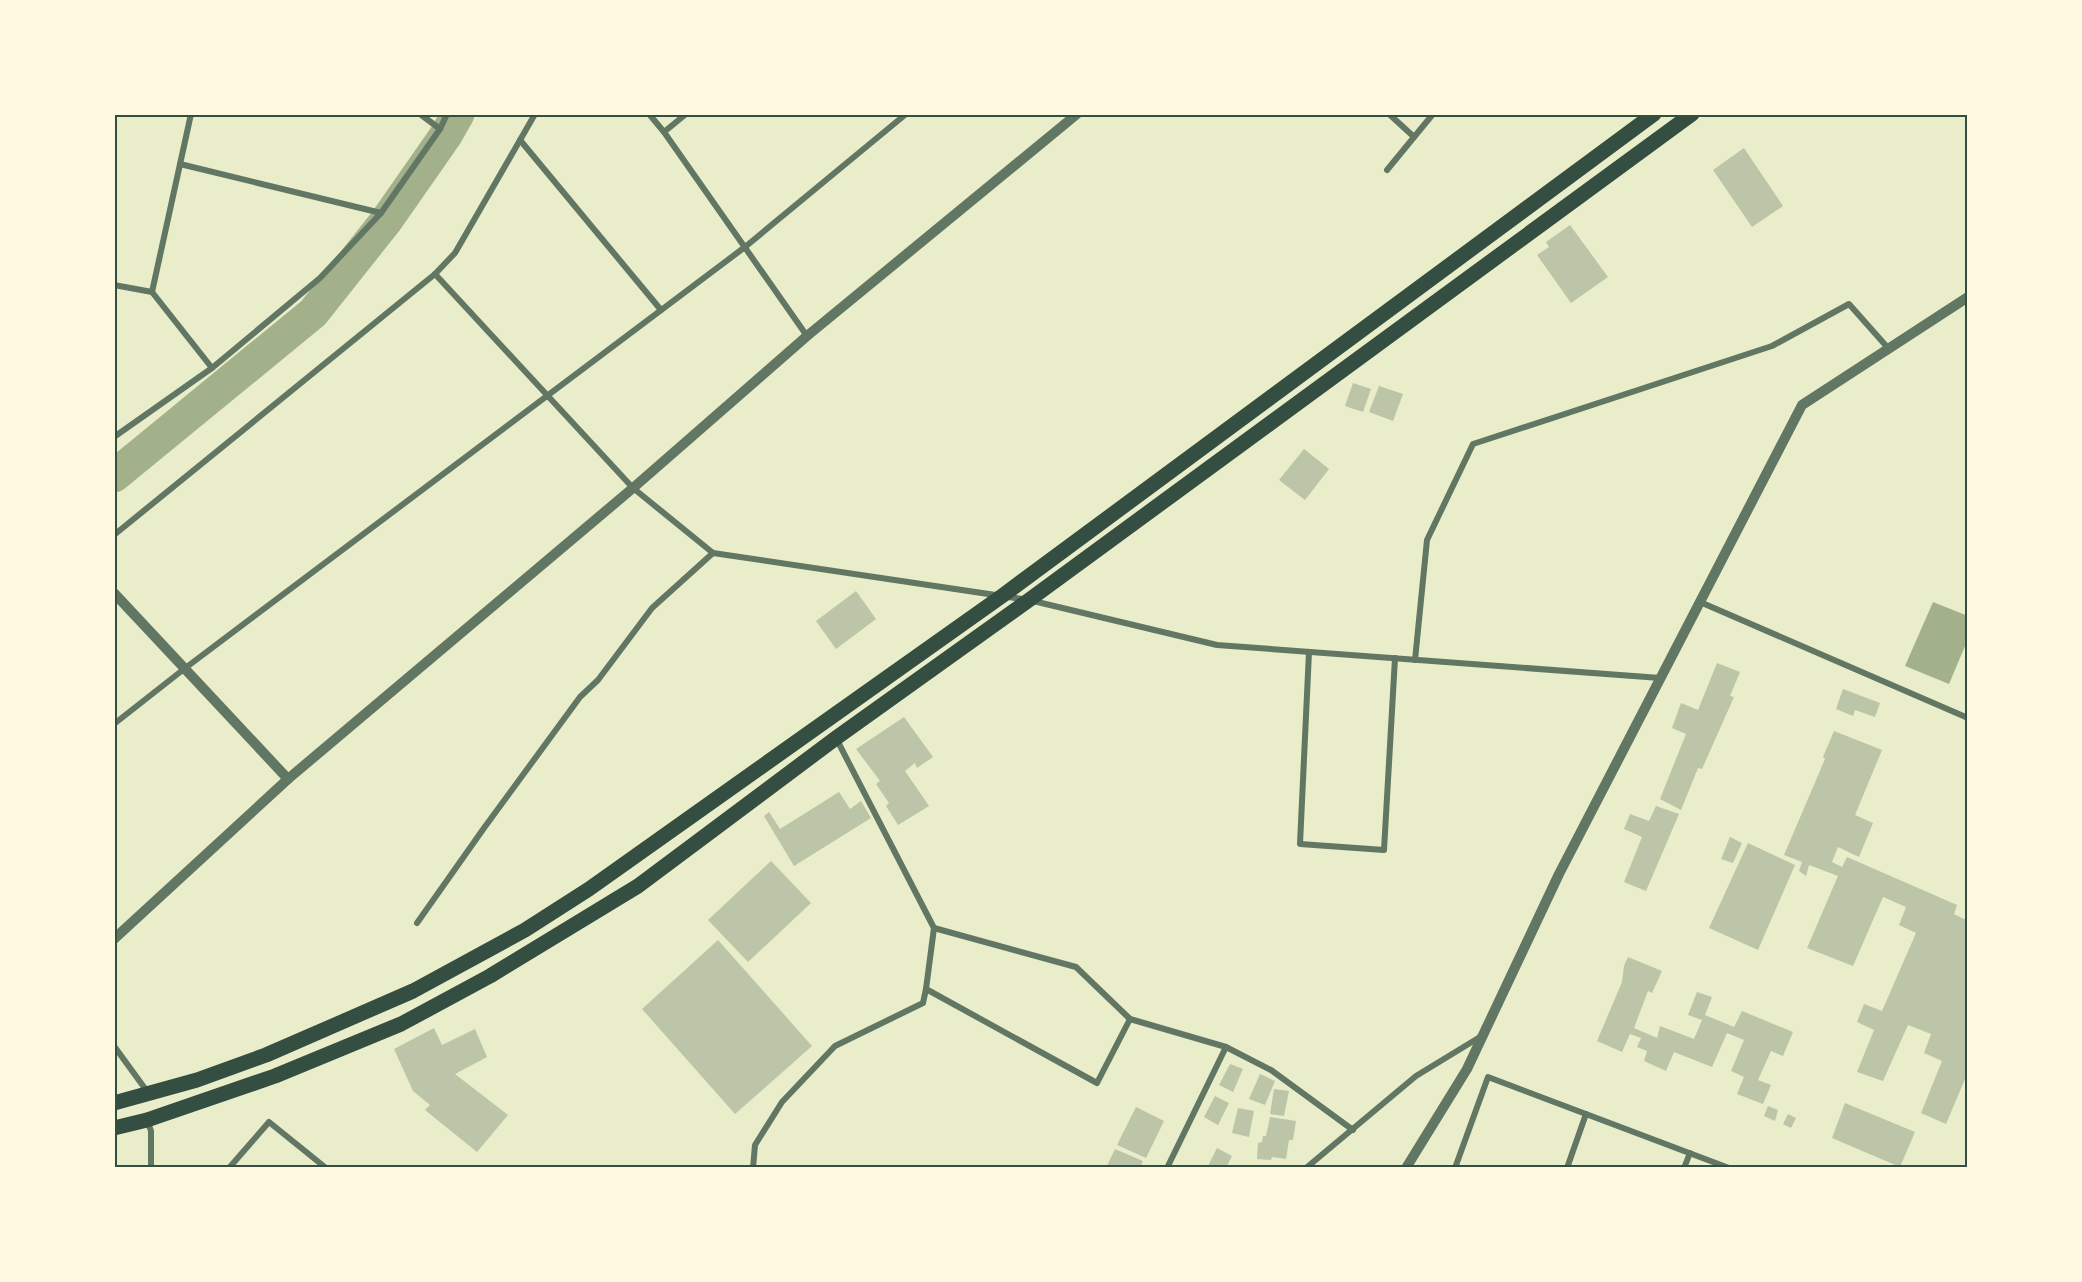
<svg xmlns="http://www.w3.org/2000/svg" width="2082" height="1282" font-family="'Titillium Web',sans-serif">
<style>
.water{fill:#a3b18a}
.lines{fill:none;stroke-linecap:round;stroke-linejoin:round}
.river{stroke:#a3b18a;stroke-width:33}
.building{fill:#bcc5a7}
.minor{stroke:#617663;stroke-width:6}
.tertiary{stroke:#617663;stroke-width:10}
.trunk{stroke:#344e41;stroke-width:15}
.neatline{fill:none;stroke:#344e41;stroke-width:2}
</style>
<rect width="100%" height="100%" fill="#e9edc9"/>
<polygon class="water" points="1933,602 1968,616 1968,639 1949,684 1905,666"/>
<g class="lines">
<polyline class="river" points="114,476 313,313 386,221 446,135 458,114"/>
</g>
<g class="building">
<polygon points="1744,148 1783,206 1752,227 1713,170"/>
<polygon points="1570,225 1608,277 1571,303 1537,255 1549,247 1546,242"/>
<polygon points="1353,383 1371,389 1363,412 1345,406"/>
<polygon points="1379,386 1403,394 1393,421 1369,412"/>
<polygon points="1304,449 1329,469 1305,500 1279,480"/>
<polygon points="856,591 876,619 836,649 816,621"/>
<polygon points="1717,663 1740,672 1730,696 1734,697 1702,769 1698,768 1681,810 1660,799 1686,734 1672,728 1681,703 1698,710"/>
<polygon points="1843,689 1880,703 1875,717 1855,710 1853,716 1836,709"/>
<polygon points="904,717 933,757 917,768 915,763 905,771 929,806 898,825 886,806 889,803 876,784 880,781 856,749"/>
<polygon points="1834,731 1882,750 1855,815 1873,823 1859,857 1838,847 1832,862 1842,867 1847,857 1957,905 1954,914 1968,921 1968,1072 1946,1124 1921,1113 1942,1061 1924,1053 1931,1034 1908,1025 1883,1081 1857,1072 1874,1030 1857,1022 1864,1004 1882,1011 1916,933 1899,925 1906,907 1883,897 1853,966 1807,948 1838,876 1809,865 1806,876 1799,871 1802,862 1784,855 1825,759 1823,757"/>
<polygon points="839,792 850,809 861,801 871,818 794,866 764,816 769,812 780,829"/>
<polygon points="1656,806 1679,814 1646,891 1624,882 1642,837 1624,829 1630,814 1649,821"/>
<polygon points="1730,837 1742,843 1733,863 1721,859"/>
<polygon points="1748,843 1795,865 1758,950 1709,928"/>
<polygon points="771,861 811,903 748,962 708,920"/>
<polygon points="718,940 812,1046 735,1114 642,1009"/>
<polygon points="1628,957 1662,971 1652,993 1648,991 1634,1028 1657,1038 1660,1026 1694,1039 1702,1020 1688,1015 1697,992 1712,997 1705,1015 1734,1027 1742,1011 1793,1032 1783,1056 1771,1051 1758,1080 1771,1085 1763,1104 1737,1094 1744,1077 1731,1071 1744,1040 1727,1033 1712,1067 1674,1052 1666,1071 1644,1061 1647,1051 1637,1047 1641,1038 1630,1034 1622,1052 1597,1041 1622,982 1624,966"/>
<polygon points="434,1028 442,1045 475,1029 487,1057 455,1074 508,1115 477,1152 425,1110 430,1105 413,1091 394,1049"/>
<polygon points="1230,1064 1243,1069 1233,1092 1219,1085"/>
<polygon points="1260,1074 1275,1081 1265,1105 1249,1099"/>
<polygon points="1274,1089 1289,1091 1284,1116 1270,1114"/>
<polygon points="1215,1096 1229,1103 1218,1125 1204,1117"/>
<polygon points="1845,1103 1915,1132 1900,1167 1832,1138"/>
<polygon points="1768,1106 1778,1110 1775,1121 1764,1116"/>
<polygon points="1136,1107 1164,1121 1146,1158 1117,1145"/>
<polygon points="1238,1108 1254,1111 1249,1137 1232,1133"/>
<polygon points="1788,1114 1796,1118 1791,1128 1783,1124"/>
<polygon points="1270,1117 1296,1121 1293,1140 1289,1140 1286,1159 1272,1157 1271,1160 1257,1159 1258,1143 1262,1142 1263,1136 1266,1136"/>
<polygon points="1217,1148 1232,1156 1226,1168 1207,1168"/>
<polygon points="1115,1149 1143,1161 1140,1168 1106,1168"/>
</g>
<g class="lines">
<g class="minor">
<polyline points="420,114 440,129"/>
<polyline points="649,114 664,132 807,336"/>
<polyline points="1389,114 1413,136"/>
<polyline points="664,132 686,114"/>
<polyline points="520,140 661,310"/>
<polyline points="180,164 381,213"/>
<polyline points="1387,170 1433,114"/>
<polyline points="435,274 633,488 713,553 1029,600 1217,645 1660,678"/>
<polyline points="114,285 152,292 212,368"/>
<polyline points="152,292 191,114"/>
<polyline points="114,437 212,368 320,278 381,213 440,129 447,114"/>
<polyline points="114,535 435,274 455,253 535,114"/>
<polyline points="1700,602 1968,718"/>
<polyline points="1309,652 1300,844 1384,850 1395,658"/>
<polyline points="1415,660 1427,540 1473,444 1772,346 1849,304 1888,348"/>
<polyline points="114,724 184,669 745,247 906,114"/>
<polyline points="836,738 934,928 1076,967 1130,1019 1226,1047 1271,1070 1353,1130"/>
<polyline points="417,923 484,828 580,697 598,680 652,608 713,553"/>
<polyline points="934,928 926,989 1097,1083 1130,1019"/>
<polyline points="114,1046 149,1094"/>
<polyline points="147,1120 151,1131 151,1168"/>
<polyline points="229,1168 269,1122 326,1168"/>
<polyline points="753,1168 755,1145 782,1102 835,1046 923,1003 926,989"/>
<polyline points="1167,1168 1226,1047"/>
<polyline points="1306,1168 1416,1076 1480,1037"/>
<polyline points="1455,1168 1488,1077 1729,1168"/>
<polyline points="1567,1168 1586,1114"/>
<polyline points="1684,1168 1690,1153"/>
</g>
<g class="tertiary">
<polyline points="114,593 288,779"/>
<polyline points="114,939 288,779 633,488 807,336 1077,114"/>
<polyline points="1406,1168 1467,1069 1559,874 1802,405 1968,297"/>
</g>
<g class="trunk">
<polyline points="114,1103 197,1080 266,1055 413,991 525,930 589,889 1002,596 1654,114"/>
<polyline points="114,1128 147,1120 275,1076 401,1024 490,976 638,886 836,738 1029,600 1692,114"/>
</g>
</g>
<rect width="2082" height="1282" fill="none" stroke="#fefae0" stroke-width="231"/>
<rect x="116" y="116" width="1850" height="1050" class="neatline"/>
</svg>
